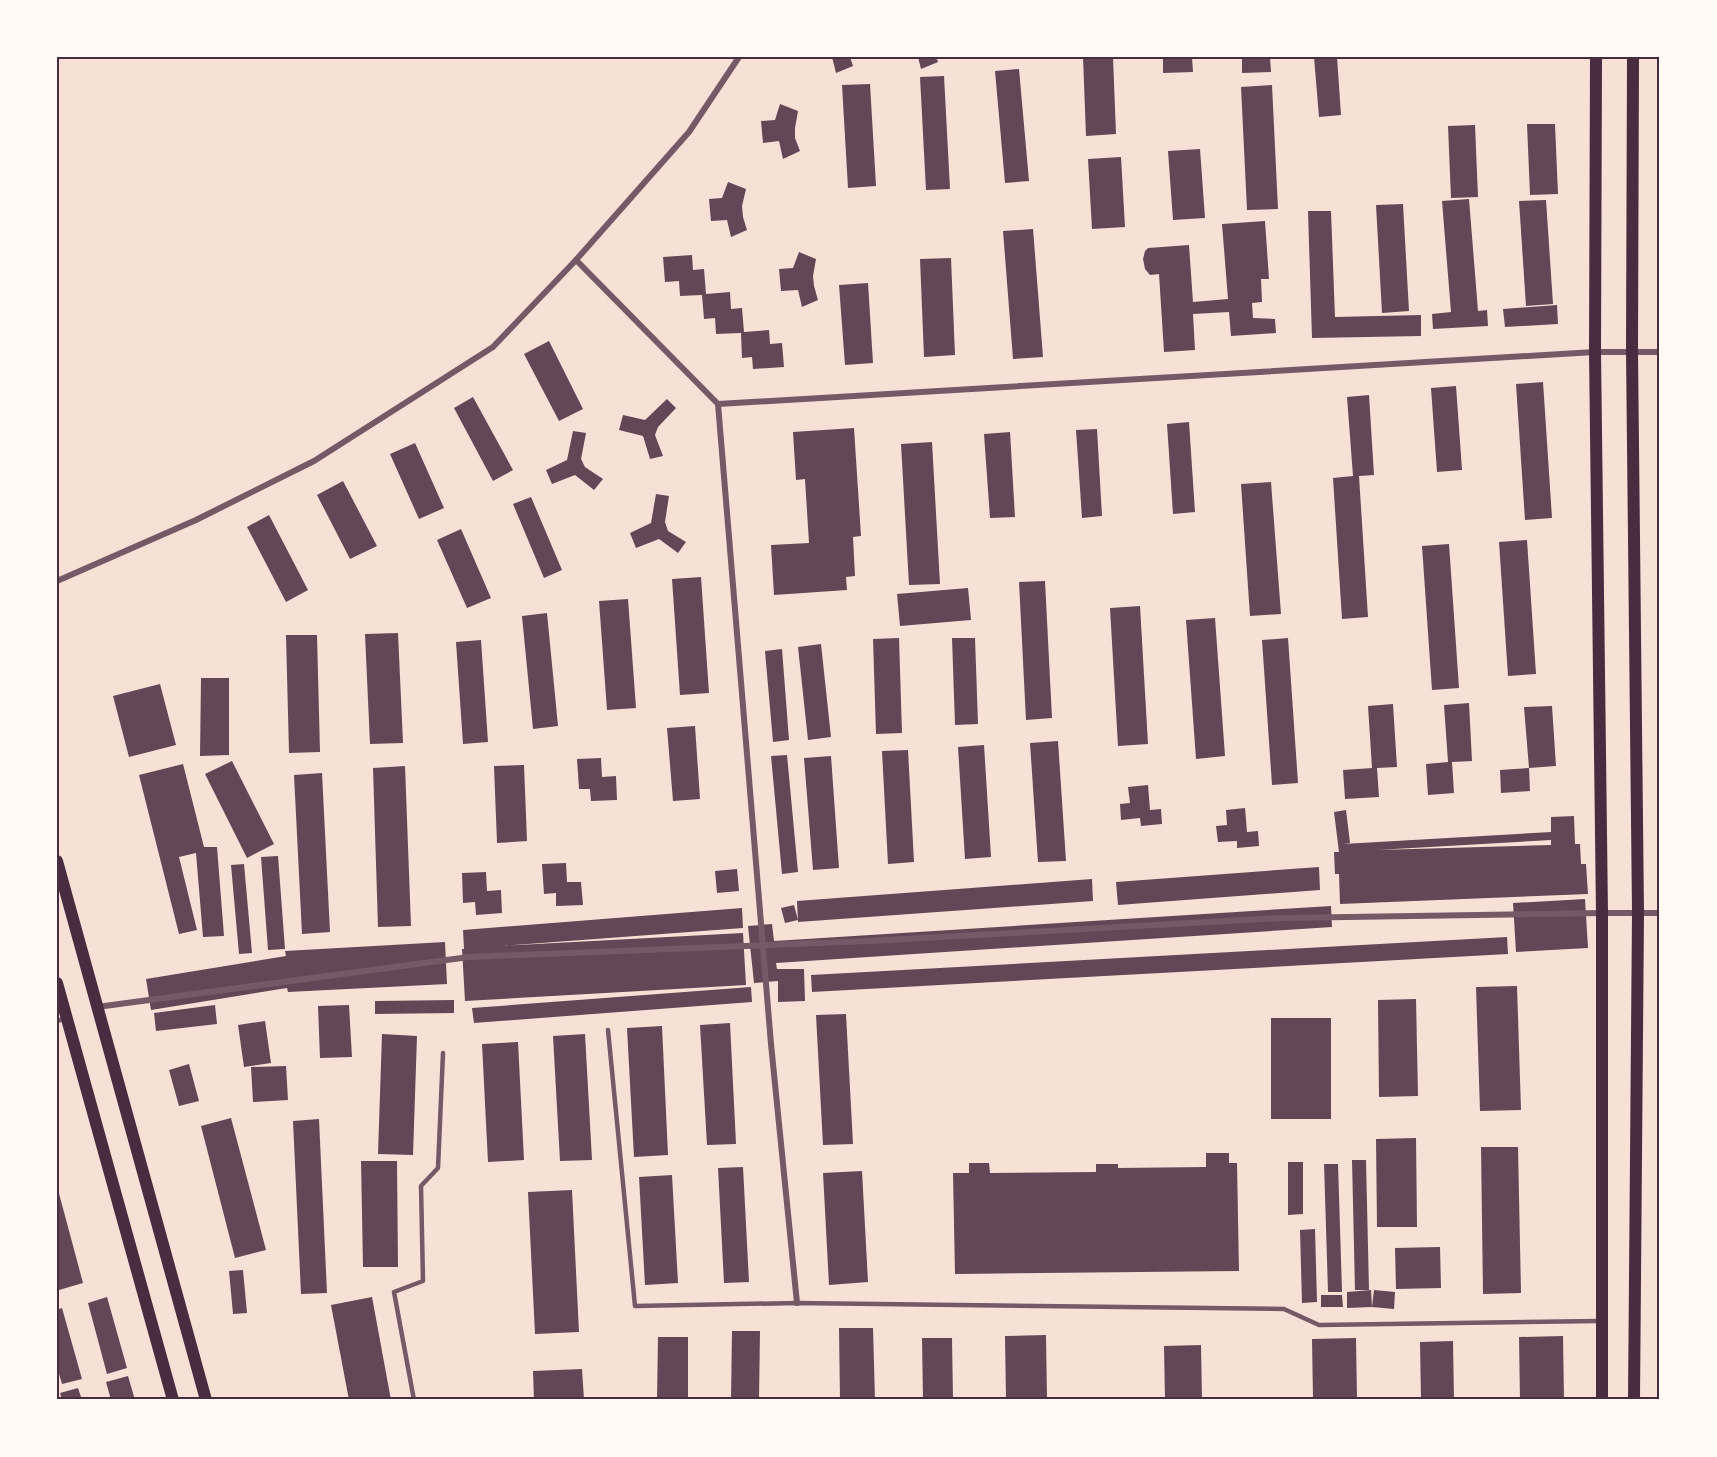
<svg xmlns="http://www.w3.org/2000/svg" width="1717" height="1457" font-family="'Exo 2',sans-serif">
<style>
.building{fill:#644757;fill-rule:evenodd}
.lines{fill:none;stroke-linecap:round;stroke-linejoin:round}
.service{stroke:#755966;stroke-width:4.5}
.minor{stroke:#755966;stroke-width:6}
.secondary{stroke:#4a2c40;stroke-width:12}
.neatline{fill:none;stroke:#4a2c40;stroke-width:2}
</style>
<rect width="100%" height="100%" fill="#f7e1d7"/>
<g class="building">
<polygon points="832,57 850,57 853,66 836,73"/>
<polygon points="918,57 936,57 938,62 921,69"/>
<polygon points="1083,57 1113,57 1116,134 1086,136"/>
<polygon points="1163,57 1192,57 1193,72 1163,73"/>
<polygon points="1242,57 1270,57 1271,72 1242,73"/>
<polygon points="1314,57 1337,57 1341,115 1319,117"/>
<polygon points="1019,69 1029,181 1005,183 995,71"/>
<polygon points="944,76 950,189 926,190 920,77"/>
<polygon points="870,84 876,186 848,188 842,85"/>
<polygon points="1272,85 1278,209 1247,210 1241,87"/>
<polygon points="780,104 798,111 795,128 795,138 800,151 783,159 779,141 763,143 761,121 775,120"/>
<polygon points="1527,124 1555,124 1558,194 1530,195"/>
<polygon points="1475,125 1478,197 1451,198 1448,126"/>
<polygon points="1200,149 1205,218 1173,220 1168,151"/>
<polygon points="1121,157 1125,227 1092,229 1088,159"/>
<polygon points="728,182 746,189 742,206 743,217 747,230 731,237 727,220 711,221 709,199 722,198"/>
<polygon points="1469,199 1478,311 1487,310 1488,326 1433,329 1432,314 1451,312 1442,201"/>
<polygon points="1546,200 1553,304 1526,306 1519,201"/>
<polygon points="1403,204 1409,311 1382,313 1376,205"/>
<polygon points="1308,211 1331,211 1335,317 1421,315 1421,336 1312,338"/>
<polygon points="1265,221 1269,279 1261,279 1262,302 1252,303 1253,318 1275,319 1276,333 1231,336 1229,312 1193,314 1195,350 1164,352 1159,274 1150,275 1145,269 1143,259 1145,251 1148,248 1189,245 1193,302 1228,299 1222,224"/>
<polygon points="1033,229 1043,357 1013,359 1003,231"/>
<polygon points="799,252 816,259 813,276 814,286 818,300 802,307 798,290 781,291 779,269 793,268"/>
<polygon points="692,255 693,270 704,269 706,294 730,292 731,309 742,308 744,332 769,330 770,344 782,343 784,367 753,369 752,357 742,358 741,333 716,334 715,318 704,319 702,295 680,296 679,281 665,282 663,257"/>
<polygon points="951,258 955,355 924,357 920,259"/>
<polygon points="868,283 873,363 845,365 839,285"/>
<polygon points="1557,305 1558,324 1505,327 1503,309"/>
<polygon points="549,341 583,409 559,421 524,354"/>
<polygon points="1543,382 1552,518 1525,520 1516,384"/>
<polygon points="1456,386 1462,470 1437,472 1431,388"/>
<polygon points="1369,395 1374,475 1359,476 1368,617 1342,619 1333,478 1353,476 1347,397"/>
<polygon points="473,397 513,470 493,481 454,408"/>
<polygon points="667,399 676,408 658,427 655,435 663,456 650,459 643,436 619,430 623,415 645,420"/>
<polygon points="1189,422 1195,512 1173,514 1167,424"/>
<polygon points="854,428 861,536 853,537 855,576 846,577 847,590 774,595 771,545 809,543 805,479 796,480 793,432"/>
<polygon points="1097,429 1102,516 1082,518 1076,430"/>
<polygon points="573,431 586,433 581,459 585,467 603,479 594,490 575,475 552,484 546,470 567,460"/>
<polygon points="1010,432 1015,517 990,518 984,434"/>
<polygon points="932,442 940,584 909,585 901,444"/>
<polygon points="415,443 444,508 419,519 390,454"/>
<polygon points="343,481 377,546 350,559 317,495"/>
<polygon points="1271,482 1281,614 1250,616 1241,484"/>
<polygon points="656,494 669,496 665,522 668,531 686,542 678,553 659,539 636,548 630,533 651,523"/>
<polygon points="531,497 562,570 544,578 513,504"/>
<polygon points="269,515 308,590 286,602 247,527"/>
<polygon points="461,529 491,598 467,608 437,540"/>
<polygon points="1527,540 1536,674 1508,676 1499,542"/>
<polygon points="1449,544 1459,688 1432,690 1422,546"/>
<polygon points="701,577 709,693 680,695 672,579"/>
<polygon points="1045,581 1052,718 1026,720 1019,582"/>
<polygon points="968,588 971,620 900,626 897,594"/>
<polygon points="628,599 636,708 607,710 599,601"/>
<polygon points="1140,606 1148,744 1118,746 1110,608"/>
<polygon points="547,613 558,726 533,729 522,616"/>
<polygon points="1215,618 1225,756 1196,759 1186,620"/>
<polygon points="398,633 403,743 370,744 365,634"/>
<polygon points="286,635 317,635 320,752 289,753"/>
<polygon points="899,638 902,733 876,734 873,639"/>
<polygon points="952,638 975,638 978,724 955,725"/>
<polygon points="1288,638 1298,783 1272,785 1262,640"/>
<polygon points="481,640 488,742 463,744 456,642"/>
<polygon points="821,644 831,737 808,740 798,647"/>
<polygon points="782,649 789,740 773,742 765,651"/>
<polygon points="201,678 229,678 229,755 200,756"/>
<polygon points="160,684 176,745 129,757 113,696"/>
<polygon points="1469,703 1472,761 1452,762 1454,793 1428,795 1426,764 1448,762 1444,705"/>
<polygon points="1393,704 1397,767 1377,768 1379,797 1345,799 1343,770 1372,768 1368,706"/>
<polygon points="1552,706 1556,766 1529,768 1530,791 1501,793 1500,770 1529,768 1524,707"/>
<polygon points="695,726 700,799 673,801 667,728"/>
<polygon points="1058,741 1066,861 1038,862 1030,743"/>
<polygon points="984,745 991,857 965,859 958,747"/>
<polygon points="908,750 914,862 888,864 882,751"/>
<polygon points="787,755 798,872 782,874 771,756"/>
<polygon points="831,756 839,868 813,870 804,758"/>
<polygon points="601,758 602,777 616,776 617,800 591,801 590,789 579,789 577,759"/>
<polygon points="232,761 274,844 247,858 205,774"/>
<polygon points="183,764 204,847 217,847 224,936 203,937 196,853 179,857 197,930 179,934 139,775"/>
<polygon points="524,765 527,841 497,843 494,766"/>
<polygon points="405,766 411,926 378,927 373,768"/>
<polygon points="322,773 330,932 302,934 294,775"/>
<polygon points="1148,785 1150,810 1161,809 1162,824 1141,826 1140,818 1121,820 1120,804 1130,803 1128,787"/>
<polygon points="1245,808 1247,832 1258,831 1259,846 1237,848 1237,841 1218,842 1216,826 1227,825 1226,810"/>
<path d="M1346,810L1350,843L1343,844L1551,832V817L1574,816L1575,844H1580L1581,864H1586L1588,894L1340,904L1339,874H1335L1334,852H1339L1334,812ZM1551,840V845L1377,850Z"/>
<polygon points="278,856 285,949 268,950 261,857"/>
<polygon points="566,863 567,882 581,882 583,905 556,906 556,893 544,894 542,864"/>
<polygon points="244,864 252,953 239,954 231,865"/>
<polygon points="1319,867 1320,890 1118,905 1116,882"/>
<polygon points="737,869 739,891 717,893 715,871"/>
<polygon points="486,872 487,891 501,890 502,913 476,915 475,902 463,903 462,873"/>
<polygon points="1092,879 1093,901 798,922 797,901"/>
<polygon points="1585,899 1588,948 1516,952 1513,903"/>
<polygon points="794,905 798,920 785,923 781,908"/>
<polygon points="1331,906 1332,927 776,963 777,969 804,969 805,1001 778,1002 778,981 754,983 748,926 772,924 774,941"/>
<polygon points="742,908 743,928 501,946 743,933 746,985 465,1001 462,949 464,949 463,930"/>
<polygon points="1507,937 1508,954 812,992 811,975"/>
<polygon points="445,942 447,984 288,992 287,988 151,1010 146,979 286,956 285,951"/>
<polygon points="1517,986 1521,1110 1480,1111 1476,987"/>
<polygon points="751,987 752,1002 474,1023 472,1008"/>
<polygon points="1416,999 1418,1096 1379,1097 1378,1000"/>
<polygon points="454,1000 454,1013 375,1014 375,1001"/>
<polygon points="215,1005 217,1024 156,1031 154,1013"/>
<polygon points="349,1005 352,1057 320,1058 318,1006"/>
<polygon points="846,1014 853,1144 823,1145 816,1015"/>
<rect x="1271" y="1018" width="60" height="101"/>
<polygon points="265,1021 271,1063 244,1067 238,1025"/>
<polygon points="730,1023 736,1144 707,1145 700,1025"/>
<polygon points="662,1026 668,1155 634,1157 627,1028"/>
<polygon points="382,1034 417,1036 413,1155 378,1154"/>
<polygon points="585,1034 592,1160 560,1161 553,1036"/>
<polygon points="518,1042 524,1160 488,1162 482,1044"/>
<polygon points="189,1064 199,1101 179,1106 169,1070"/>
<polygon points="286,1066 288,1100 253,1102 251,1067"/>
<polygon points="231,1118 266,1250 235,1258 201,1126"/>
<polygon points="319,1119 327,1293 301,1294 293,1121"/>
<polygon points="1416,1138 1417,1227 1377,1227 1376,1139"/>
<polygon points="1481,1147 1518,1147 1521,1293 1483,1294"/>
<polygon points="1206,1153 1229,1153 1229,1163 1237,1163 1239,1271 955,1274 953,1173 969,1173 969,1163 989,1163 990,1173 1096,1172 1096,1164 1118,1164 1118,1168 1206,1167"/>
<polygon points="1352,1160 1366,1160 1369,1290 1355,1290"/>
<polygon points="361,1161 397,1161 398,1267 363,1267"/>
<polygon points="1288,1162 1303,1162 1303,1214 1288,1215"/>
<polygon points="1324,1164 1338,1164 1342,1292 1328,1292"/>
<polygon points="743,1167 749,1282 724,1283 718,1168"/>
<polygon points="862,1171 868,1282 829,1285 823,1173"/>
<polygon points="672,1175 678,1283 645,1285 639,1177"/>
<polygon points="57,1186 83,1283 59,1290 57,1280"/>
<polygon points="572,1190 579,1332 535,1334 528,1192"/>
<polygon points="1315,1229 1317,1302 1302,1303 1300,1230"/>
<polygon points="1440,1247 1441,1288 1396,1289 1395,1248"/>
<polygon points="243,1270 247,1313 233,1314 229,1271"/>
<polygon points="1371,1290 1372,1307 1347,1308 1347,1292"/>
<polygon points="1374,1290 1395,1292 1394,1309 1372,1307"/>
<polygon points="1321,1295 1342,1295 1343,1307 1321,1307"/>
<polygon points="107,1297 127,1368 107,1374 88,1303"/>
<polygon points="372,1297 391,1400 349,1400 331,1305"/>
<polygon points="62,1308 82,1379 62,1384 57,1367 57,1310"/>
<polygon points="839,1328 873,1328 875,1400 840,1400"/>
<polygon points="732,1331 760,1331 759,1400 731,1400"/>
<polygon points="1046,1335 1047,1400 1006,1400 1005,1336"/>
<polygon points="1563,1336 1564,1400 1520,1400 1519,1337"/>
<polygon points="658,1337 688,1337 688,1400 657,1400"/>
<polygon points="922,1338 952,1338 953,1400 923,1400"/>
<polygon points="1356,1338 1357,1400 1313,1400 1312,1339"/>
<polygon points="1453,1341 1454,1400 1421,1400 1420,1342"/>
<polygon points="1201,1345 1202,1400 1165,1400 1164,1346"/>
<polygon points="582,1369 584,1400 534,1400 533,1371"/>
<polygon points="128,1376 135,1400 111,1400 106,1382"/>
<polygon points="78,1388 82,1400 62,1400 60,1393"/>
</g>
<g class="lines">
<g class="service">
<polyline points="57,1021 67,1018"/>
<polyline points="608,1030 635,1306 797,1303 1284,1309 1319,1325 1599,1321"/>
<polyline points="414,1400 394,1292 423,1281 421,1186 438,1168 443,1053"/>
</g>
<g class="minor">
<polyline points="576,260 718,404 771,1044 797,1303"/>
<polyline points="718,404 1595,352 1660,352"/>
<polyline points="57,581 196,520 314,461 493,347 576,260 689,132 739,57"/>
<polyline points="97,1007 469,957 869,941 1283,918 1602,913 1660,913"/>
</g>
<g class="secondary">
<polyline points="1596,57 1595,352 1602,913 1602,1400"/>
<polyline points="1633,57 1632,351 1638,913 1634,1400"/>
<polyline points="57,861 206,1400"/>
<polyline points="57,983 173,1400"/>
</g>
</g>
<rect width="1717" height="1457" fill="none" stroke="#fffaf5" stroke-width="117"/>
<rect x="58" y="58" width="1600" height="1340" class="neatline"/>
</svg>
